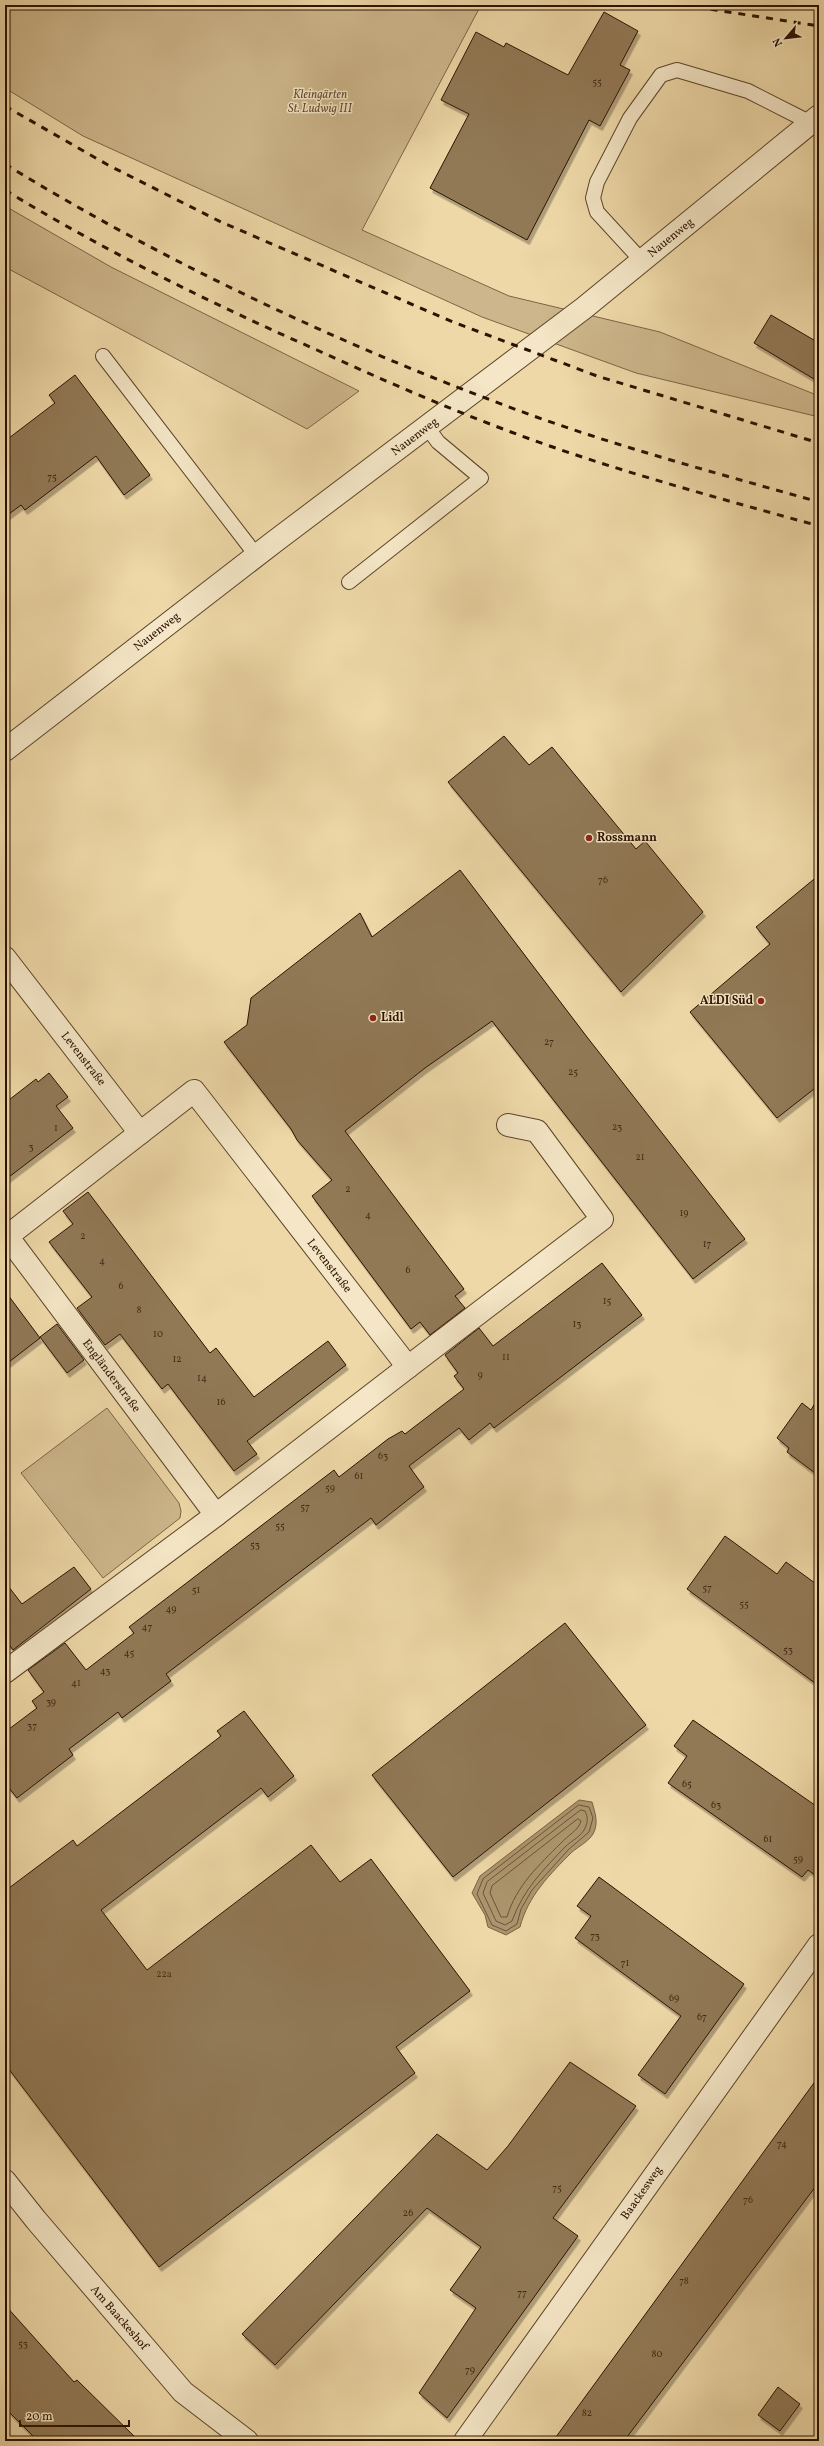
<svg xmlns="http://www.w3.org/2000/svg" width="824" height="2446" font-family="Vollkorn,serif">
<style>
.green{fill:#cdb68b;stroke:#7c6446}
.water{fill:#ac956e;stroke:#796142}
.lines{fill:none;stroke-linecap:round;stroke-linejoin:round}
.shore{stroke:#6c5437;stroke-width:1}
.building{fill:#917957;stroke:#2c1200;filter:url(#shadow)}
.service-casing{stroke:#5c442a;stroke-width:16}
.minor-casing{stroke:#5c442a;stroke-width:24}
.tertiary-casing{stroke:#5c442a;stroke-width:24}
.service{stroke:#f4e6c6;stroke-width:14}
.minor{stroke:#f4e6c6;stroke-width:22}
.tertiary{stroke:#f4e6c6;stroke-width:22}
.rail{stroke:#2c1200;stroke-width:3;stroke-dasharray:7 7;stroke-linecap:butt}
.poi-dot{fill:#8f2418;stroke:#f4e6c6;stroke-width:1.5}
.labels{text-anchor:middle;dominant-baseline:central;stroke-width:3;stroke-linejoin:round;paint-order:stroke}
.number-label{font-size:10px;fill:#452c16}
.park-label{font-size:12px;font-style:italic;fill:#644b31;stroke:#f4e6c6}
.street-label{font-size:12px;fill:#2c1200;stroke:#f4e6c6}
.poi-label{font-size:12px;font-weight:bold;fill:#2c1200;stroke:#f4e6c6;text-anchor:start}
</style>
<defs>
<filter id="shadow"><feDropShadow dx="2.5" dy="4.5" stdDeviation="0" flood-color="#0004"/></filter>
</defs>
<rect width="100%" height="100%" fill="#eed8a7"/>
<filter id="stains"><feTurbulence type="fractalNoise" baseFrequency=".005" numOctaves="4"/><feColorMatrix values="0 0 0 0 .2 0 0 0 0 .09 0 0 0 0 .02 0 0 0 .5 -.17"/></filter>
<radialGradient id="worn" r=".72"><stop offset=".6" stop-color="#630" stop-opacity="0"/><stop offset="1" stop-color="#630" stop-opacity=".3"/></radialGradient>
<g class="green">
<polygon points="5,5 481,5 362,230 509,296 660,332 819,396 819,417 636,373 482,317 83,136 5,88"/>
<polygon points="5,206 111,267 359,391 307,429 5,267"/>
<polygon points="107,1408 179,1503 181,1511 180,1518 103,1578 21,1473"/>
</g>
<path class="water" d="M579,1800L592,1802C595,1813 599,1823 593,1834C589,1841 578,1847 572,1852C550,1874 528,1896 520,1927L506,1935L488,1927L485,1915L472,1893L480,1876Z"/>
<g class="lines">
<g class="shore">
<polygon points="579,1805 589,1807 593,1818 589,1832 569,1849 532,1890 521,1909 517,1924 506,1931 492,1925 477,1894 483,1879"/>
<path d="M581,1810L585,1811C588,1817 588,1822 585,1828C582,1836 571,1841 565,1847C543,1870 523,1890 512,1921L505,1925L496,1921L483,1893L487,1882Z"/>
<path d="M578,1819L581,1821C579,1830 567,1836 561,1843C539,1865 516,1886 507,1917H501L490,1893L492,1886Z"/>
</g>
</g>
<g class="building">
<polygon points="604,12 638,31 620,65 630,70 600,126 589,120 527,240 430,188 469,114 441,100 476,32 504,47 506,43 568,75"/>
<polygon points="771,315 819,343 819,382 754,343"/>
<polygon points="75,375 150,475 124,495 96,456 25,510 21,505 5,517 5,441 55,403 49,395"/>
<polygon points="504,736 529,765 552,747 636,849 645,841 703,912 621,992 448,782"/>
<polygon points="460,870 587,1037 745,1239 693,1279 492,1021 425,1068 345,1131 464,1289 455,1296 465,1308 430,1335 420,1322 411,1329 312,1196 332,1180 297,1140 291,1129 224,1042 247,1025 251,998 360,913 372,937"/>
<polygon points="819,875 819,1085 777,1118 690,1012 770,944 756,927"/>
<polygon points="49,1073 68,1097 56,1106 73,1128 5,1180 5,1103 36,1079 38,1082"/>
<polygon points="88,1192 210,1353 216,1348 254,1397 328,1341 346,1365 247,1441 257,1454 234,1471 168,1384 162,1389 120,1334 105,1345 77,1308 92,1297 49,1242 73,1224 63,1211"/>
<polygon points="602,1263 642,1315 494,1428 490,1423 469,1440 459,1428 409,1466 424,1487 376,1525 371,1518 166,1674 171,1681 122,1718 118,1712 93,1731 69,1749 73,1755 17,1798 5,1783 5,1732 37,1708 32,1701 44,1692 28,1670 65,1643 86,1670 134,1633 129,1627 334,1470 339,1477 388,1439 402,1431 405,1434 464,1389 454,1376 458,1373 445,1355 479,1328 493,1346"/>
<polygon points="5,1291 40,1338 5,1365"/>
<polygon points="57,1324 84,1360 67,1373 40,1337"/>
<polygon points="819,1396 819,1476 787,1452 789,1448 777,1438 802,1403 811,1410"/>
<polygon points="725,1536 777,1574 786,1562 819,1586 819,1686 687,1589"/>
<polygon points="74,1567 91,1589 13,1650 5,1639 5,1582 22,1604"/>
<polygon points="565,1623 646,1725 453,1877 372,1775"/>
<polygon points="244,1711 294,1776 268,1797 261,1788 101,1910 147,1970 311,1845 340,1882 371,1859 470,1991 396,2047 415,2073 159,2267 5,2064 5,1891 73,1840 77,1846 221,1736 217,1731"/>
<polygon points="693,1720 819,1808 819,1878 808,1870 802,1877 668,1783 687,1756 674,1746"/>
<polygon points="599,1877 744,1984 665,2094 638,2075 681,2016 575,1938 591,1916 577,1906"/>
<polygon points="570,2062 636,2106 553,2218 578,2236 447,2418 419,2393 476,2308 450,2290 481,2247 427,2208 275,2365 242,2334 437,2134 487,2170 508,2146"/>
<polygon points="819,2076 819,2182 624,2441 553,2441"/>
<polygon points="5,2305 74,2382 77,2380 139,2441 38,2441 5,2408"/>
<polygon points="778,2387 800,2404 780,2431 758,2415"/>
</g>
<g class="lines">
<defs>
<g id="service">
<polyline points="642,261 597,212 593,198 597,182 630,118 661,75 677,70 748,91 811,123"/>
<polyline points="103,356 256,555"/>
<polyline points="349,582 481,478 438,442 427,427"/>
</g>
<g id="minor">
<polyline points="5,958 140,1133"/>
<polyline points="7,1236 216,1515"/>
<polyline points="5,1238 194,1091 408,1367 602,1219 537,1131 508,1125"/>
<polyline points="5,1672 216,1515 408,1367"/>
<polyline points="5,2181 36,2220 183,2392 247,2441"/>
<polyline points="465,2441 819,1945"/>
</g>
<polyline id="tertiary" points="5,750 274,542 584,308 819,116"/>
</defs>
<use href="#service" class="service-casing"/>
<use href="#minor" class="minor-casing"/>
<use href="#tertiary" class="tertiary-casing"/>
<use href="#service" class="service"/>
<use href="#minor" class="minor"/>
<use href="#tertiary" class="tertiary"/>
<g class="rail">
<polyline points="683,5 819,26"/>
<polyline points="5,106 108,165 221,222 453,322 597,376 819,443"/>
<path d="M5,164C171,266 358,353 542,419C633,451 727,476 819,502"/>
<path d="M5,190C105,251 210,303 317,350C387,382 458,413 530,439C624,473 722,499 819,526"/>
</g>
</g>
<g class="poi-dot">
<circle cx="589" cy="838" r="4"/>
<circle cx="761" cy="1001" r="4"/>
<circle cx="373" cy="1018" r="4"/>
</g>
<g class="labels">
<g class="number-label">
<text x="597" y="82">55</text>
<text x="52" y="477">75</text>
<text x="603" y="880">76</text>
<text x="549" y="1042">27</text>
<text x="573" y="1072">25</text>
<text x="617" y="1127">23</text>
<text x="56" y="1128">1</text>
<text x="31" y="1147">3</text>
<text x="640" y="1157">21</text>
<text x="348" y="1189">2</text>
<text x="684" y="1213">19</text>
<text x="368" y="1215">4</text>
<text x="83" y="1236">2</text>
<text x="707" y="1244">17</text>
<text x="102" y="1261">4</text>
<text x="408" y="1270">6</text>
<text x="121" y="1286">6</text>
<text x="607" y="1301">15</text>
<text x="139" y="1310">8</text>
<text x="577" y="1324">13</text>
<text x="158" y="1334">10</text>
<text x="506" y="1357">11</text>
<text x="177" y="1359">12</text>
<text x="480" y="1375">9</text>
<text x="202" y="1378">14</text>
<text x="221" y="1402">16</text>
<text x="383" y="1456">63</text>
<text x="359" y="1476">61</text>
<text x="330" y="1488">59</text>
<text x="305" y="1507">57</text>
<text x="280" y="1526">55</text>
<text x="255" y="1545">53</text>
<text x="707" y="1588">57</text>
<text x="196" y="1590">51</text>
<text x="744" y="1604">55</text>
<text x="171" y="1609">49</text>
<text x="147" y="1627">47</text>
<text x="788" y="1650">53</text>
<text x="129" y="1653">45</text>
<text x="105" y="1671">43</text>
<text x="76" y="1683">41</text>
<text x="51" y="1702">39</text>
<text x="32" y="1726">37</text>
<text x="687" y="1784">65</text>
<text x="716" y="1805">63</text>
<text x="768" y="1839">61</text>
<text x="798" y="1859">59</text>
<text x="595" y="1936">73</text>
<text x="625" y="1963">71</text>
<text x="164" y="1974">22a</text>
<text x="674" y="1998">69</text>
<text x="702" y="2017">67</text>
<text x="782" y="2144">74</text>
<text x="557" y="2188">75</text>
<text x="748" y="2200">76</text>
<text x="408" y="2213">26</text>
<text x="684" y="2281">78</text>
<text x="522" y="2293">77</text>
<text x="23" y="2344">53</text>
<text x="657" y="2354">80</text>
<text x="470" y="2370">79</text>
<text x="587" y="2413">82</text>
</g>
<g class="park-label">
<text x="320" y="95">Kleingärten<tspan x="320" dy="14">St. Ludwig III</tspan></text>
</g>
<g class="street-label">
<text transform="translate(671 238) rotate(-39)">Nauenweg</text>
<text transform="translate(415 437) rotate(-37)">Nauenweg</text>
<text transform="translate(157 632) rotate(-38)">Nauenweg</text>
<text transform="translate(83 1059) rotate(52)">Levenstraße</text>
<text transform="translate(329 1266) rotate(52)">Levenstraße</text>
<text transform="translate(111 1376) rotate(53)">Engländerstraße</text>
<text transform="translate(642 2193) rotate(-55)">Baackesweg</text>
<text transform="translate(119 2318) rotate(49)">Am Baackeshof</text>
</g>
<g class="poi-label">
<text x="597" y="838">Rossmann</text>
<text x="753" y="1001" text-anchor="end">ALDI Süd</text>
<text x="381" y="1018">Lidl</text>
</g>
</g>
<rect width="824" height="2446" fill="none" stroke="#eed8a7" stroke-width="20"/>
<rect x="6" y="6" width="812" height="2434" fill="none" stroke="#2c1200" stroke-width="2"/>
<rect x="10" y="10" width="804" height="2426" fill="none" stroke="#2c1200"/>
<g transform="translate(786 38) rotate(242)" stroke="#f4e6c6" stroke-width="3" paint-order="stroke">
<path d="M0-3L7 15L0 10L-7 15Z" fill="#2c1200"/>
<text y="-6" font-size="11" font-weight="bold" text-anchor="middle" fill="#2c1200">N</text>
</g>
<path d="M20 2420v6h109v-6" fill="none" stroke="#2c1200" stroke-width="2"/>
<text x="26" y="2420" font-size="12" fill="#2c1200" stroke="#f4e6c6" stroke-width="3" paint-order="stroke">20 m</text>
<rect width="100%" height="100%" filter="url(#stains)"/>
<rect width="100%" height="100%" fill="url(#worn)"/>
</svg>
